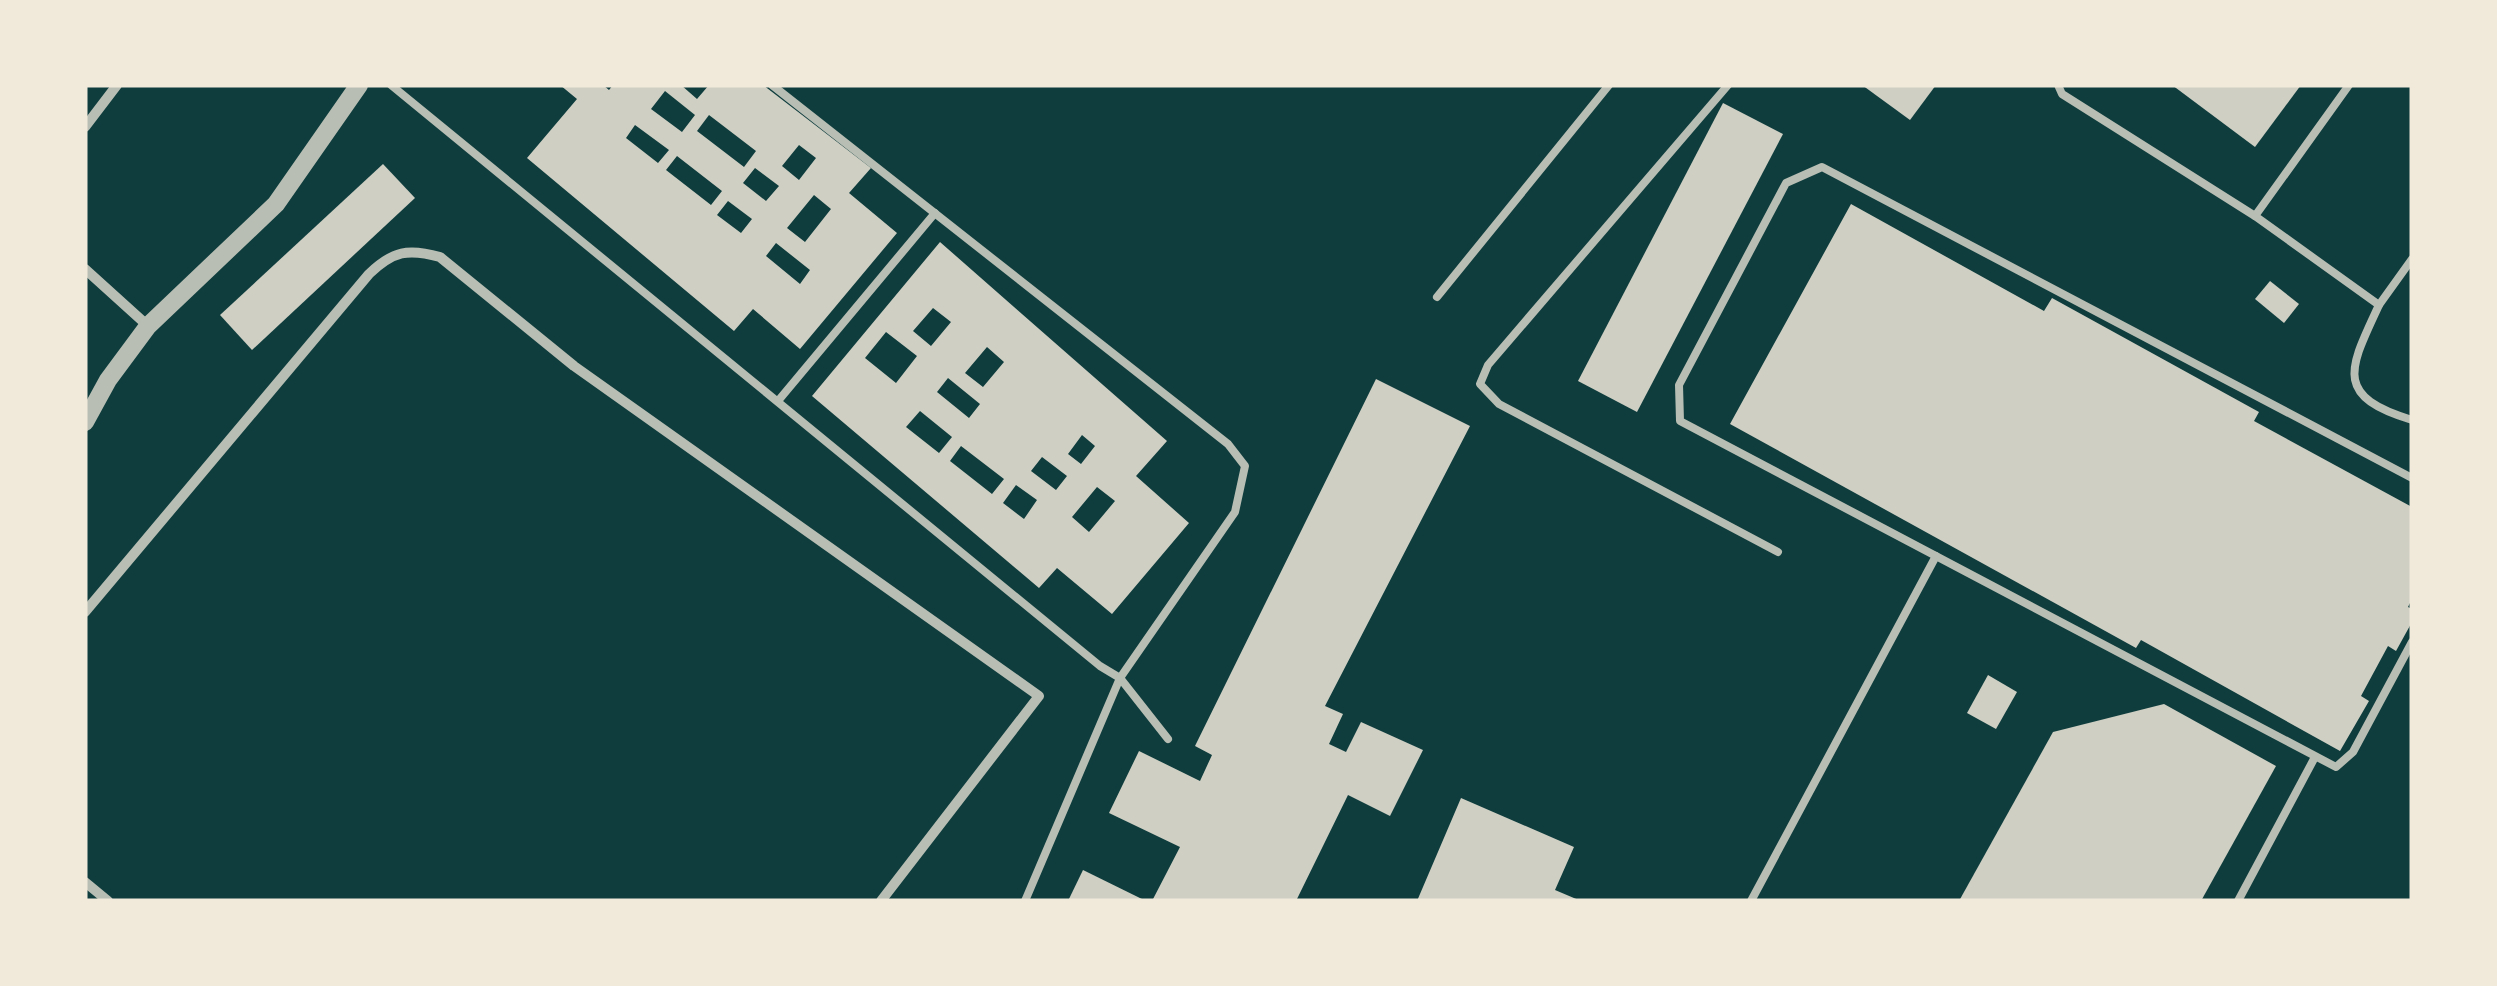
<svg xmlns="http://www.w3.org/2000/svg" width="2497" height="986" font-family="Roboto,sans-serif">
<style>
.building{fill:#cfcfc3;fill-rule:evenodd}
.lines{fill:none;stroke-linecap:round;stroke-linejoin:round}
.service{stroke:#b8beb3;stroke-width:8}
.minor{stroke:#b8beb3;stroke-width:10}
.tertiary{stroke:#b8beb3;stroke-width:18}
</style>
<rect width="100%" height="100%" fill="#0f3d3e"/>
<g class="building">
<path d="M560,85H603L609,90L613,85H681L697,99L709,85H763L871,168L849,193L897,233L800,349L753,309L734,331L527,158L577,99ZM665,91L695,115L682,132L651,109ZM709,115L756,151L744,167L697,131ZM635,125L669,150L658,163L626,138ZM799,145L816,158L799,180L782,166ZM677,156L722,191L711,205L666,170ZM755,168L779,186L766,201L743,183ZM814,195L831,209L805,242L787,228ZM728,201L752,219L741,233L717,215ZM776,243L810,270L800,284L766,256Z"/>
<polygon points="1862,85 1936,85 1910,120"/>
<polygon points="2172,85 2301,85 2255,147"/>
<polygon points="1723,103 1783,134 1637,412 1578,381"/>
<polygon points="383,164 415,198 252,350 220,315"/>
<polygon points="1851,204 2044,311 2052,298 2259,412 2254,421 2412,507 2412,599 2408,607 2412,609 2412,622 2396,651 2388,646 2361,696 2369,701 2340,751 2141,640 2136,648 1730,424"/>
<path d="M940,242L1167,441L1136,476L1189,523L1112,614L1057,568L1039,588L812,396ZM933,308L951,322L931,346L913,331ZM886,332L917,356L896,383L865,358ZM987,347L1004,362L983,387L965,373ZM948,378L980,404L969,418L937,392ZM920,411L952,437L939,453L906,427ZM1082,435L1095,446L1081,464L1068,454ZM961,446L1004,479L992,494L950,461ZM1042,457L1067,476L1056,490L1031,471ZM1016,485L1037,500L1024,519L1003,503ZM1097,487L1115,501L1089,532L1072,517Z"/>
<polygon points="2270,281 2299,304 2284,323 2255,299"/>
<polygon points="1376,379 1470,426 1325,706 1343,714 1329,744 1346,752 1361,722 1423,750 1390,816 1348,795 1296,901 1152,901 1180,847 1109,813 1139,751 1200,781 1212,755 1195,746"/>
<polygon points="1988,675 2017,692 1996,729 1967,713"/>
<polygon points="2164,704 2276,766 2201,901 1959,901 2053,732"/>
<polygon points="1461,798 1574,847 1555,890 1581,901 1417,901"/>
<polygon points="1083,870 1146,901 1068,901"/>
</g>
<g class="lines">
<g class="service">
<polyline points="391,85 1100,666 1120,678 1168,739"/>
<polyline points="772,85 1228,444 1245,466 1235,512 1120,678 1025,901"/>
<polyline points="1728,85 1488,365 1480,384 1499,404 1778,552"/>
<polyline points="2058,85 2062,94 2255,216"/>
<polyline points="2349,85 2255,216 2379,305 2412,259"/>
<polyline points="1437,297 1609,85"/>
<path d="M2379,305C2350,368 2332,396 2412,420"/>
<polyline points="778,401 935,213"/>
<polyline points="2412,478 1822,167 1786,183 1679,385 1680,421 2336,767 2353,752 2412,642"/>
<polyline points="1751,901 1936,556"/>
<polyline points="2238,901 2315,757"/>
</g>
<g class="minor">
<polyline points="85,127 117,85"/>
<polyline points="85,269 148,326"/>
<path d="M85,612L369,274C393,251 408,248 440,257L574,366L1039,696L881,901"/>
<polyline points="85,882 108,901"/>
</g>
<polyline class="tertiary" points="85,422 108,380 148,326 276,204 359,85"/>
</g>
<rect width="2497" height="986" fill="none" stroke="#f1e9da" stroke-width="175"/>
</svg>
